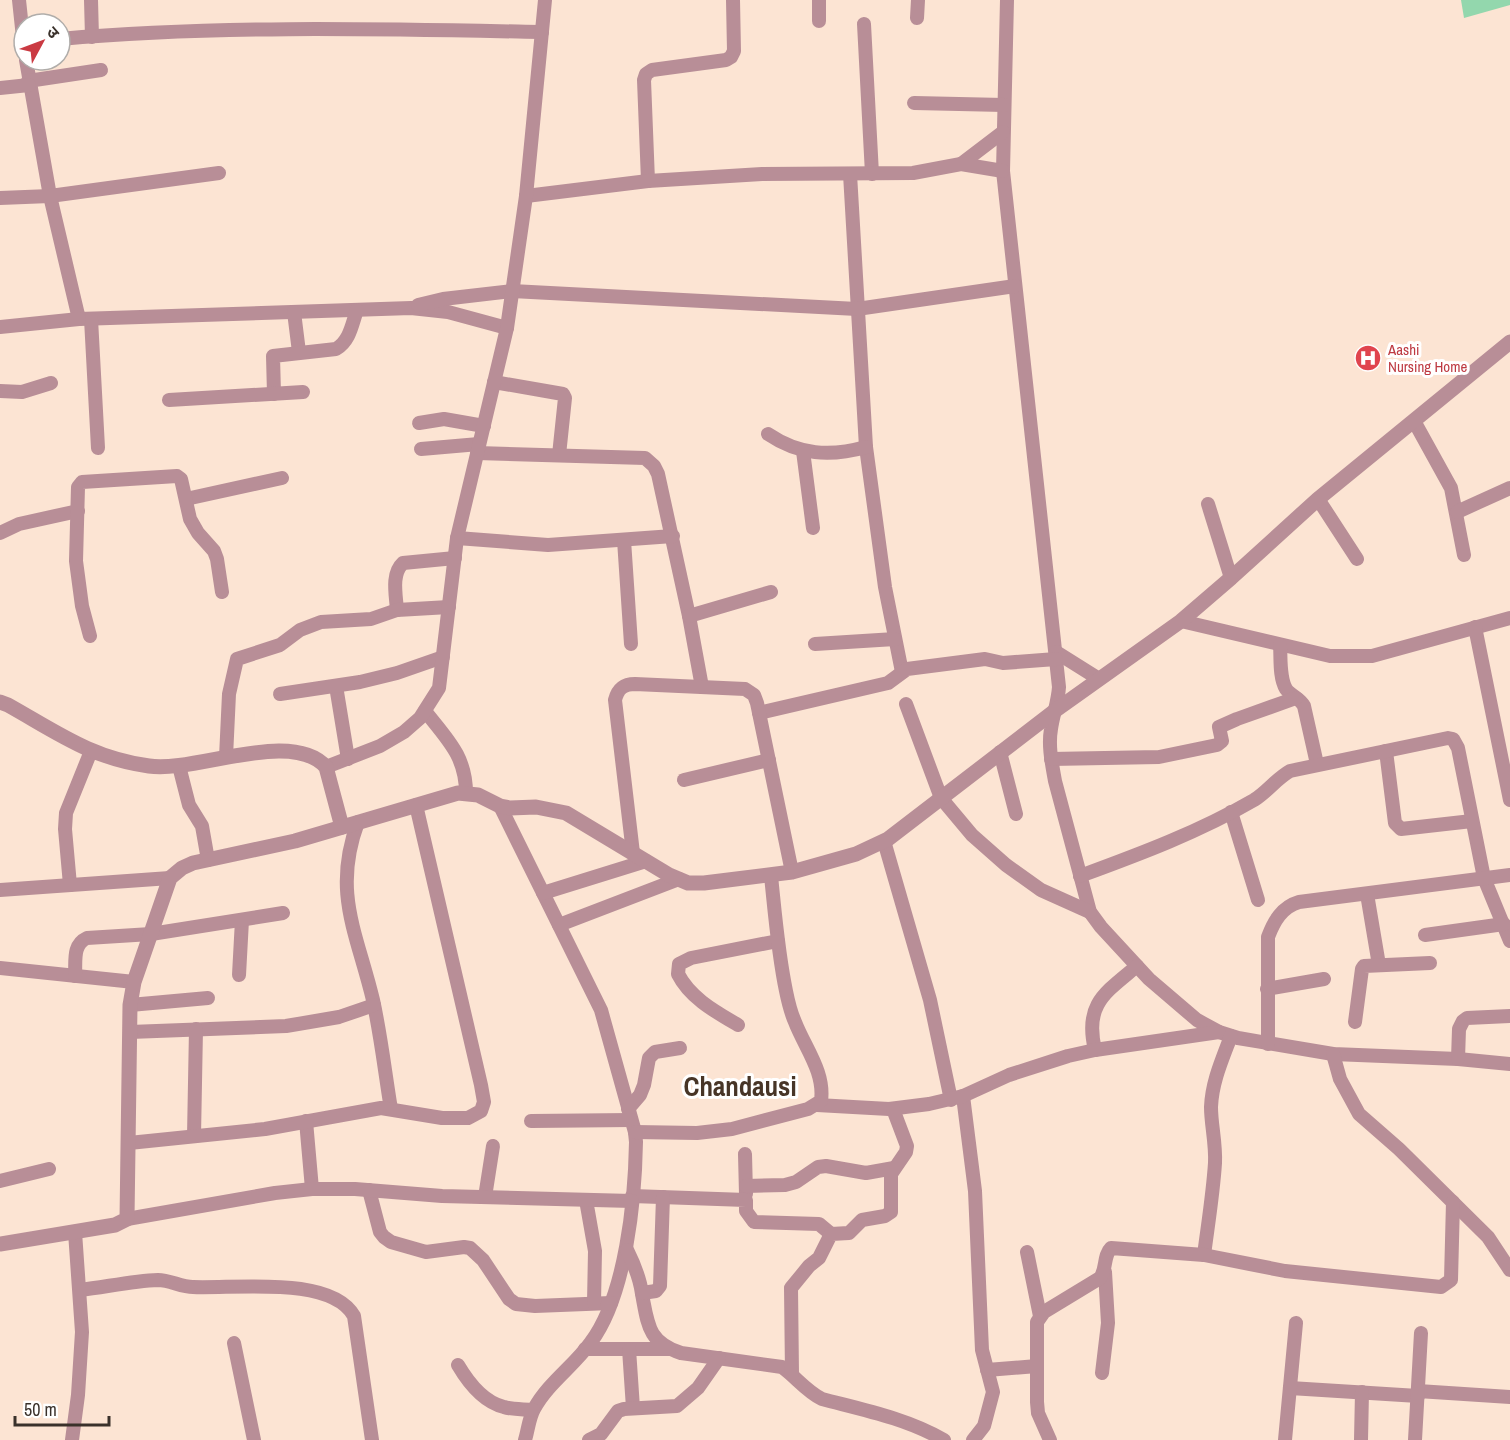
<svg xmlns="http://www.w3.org/2000/svg" width="1510" height="1440" font-family="'Archivo Narrow','Noto Sans Devanagari',sans-serif">
<style>
.green{fill:#93d7ad}
.lines{fill:none;stroke-linecap:round;stroke-linejoin:round}
.minor{stroke:#b88e97;stroke-width:14}
.tertiary{stroke:#b88e97;stroke-width:15}
.labels{text-anchor:middle;dominant-baseline:central;stroke-width:6;stroke-linejoin:round;paint-order:stroke}
.health-label{font-size:15px;fill:#be3a42;stroke:#fff;text-anchor:start}
.town-label{font-size:27px;font-weight:bold;fill:#473527;stroke:#fff}
</style>
<rect width="100%" height="100%" fill="#fce4d3"/>
<polygon class="green" points="1461,0 1510,0 1510,5 1464,18"/>
<g class="lines">
<g class="minor">
<polyline points="19,0 24,47"/>
<polyline points="91,0 92,37"/>
<path d="M1007,0L1003,171L1059,687C1058,702 1053,715 1051,729C1048,746 1052,764 1055,781L1090,912L1101,927L1149,979L1197,1020L1219,1032L1238,1038L1333,1054L1458,1059L1510,1064"/>
<polyline points="917,18 918,0"/>
<polyline points="819,21 819,0"/>
<polyline points="864,24 872,174"/>
<path d="M60,39C219,25 382,29 542,32"/>
<polyline points="26,60 50,196 79,319 411,308 448,312 507,328"/>
<polyline points="28,81 101,70"/>
<polyline points="0,88 29,85"/>
<polyline points="914,103 1004,105"/>
<polyline points="961,164 1003,132"/>
<polyline points="850,174 866,447 885,587 902,672"/>
<polyline points="648,181 644,80 646,74 652,70 726,60 731,57 734,51 733,0"/>
<polyline points="526,196 648,181 762,174 913,173 961,164 1003,171"/>
<polyline points="0,198 50,196 219,173"/>
<polyline points="418,305 443,299 512,291 857,309 1015,286"/>
<polyline points="294,312 299,352"/>
<polyline points="91,319 98,448"/>
<polyline points="0,327 79,319"/>
<polyline points="494,382 563,394 565,398 559,455"/>
<polyline points="0,391 22,392 51,383"/>
<path d="M274,394L273,356L336,349C350,341 352,324 357,310"/>
<polyline points="169,400 303,392"/>
<polyline points="1414,421 1451,488 1464,555"/>
<polyline points="419,423 444,419 484,426"/>
<path d="M768,434C799,455 830,457 866,447"/>
<polyline points="421,449 479,444"/>
<polyline points="803,451 813,528"/>
<polyline points="477,453 645,458 654,466 658,474 689,616 702,687"/>
<polyline points="186,499 282,478"/>
<polyline points="1318,499 1357,559"/>
<polyline points="1208,504 1231,578"/>
<polyline points="1457,512 1510,488"/>
<polyline points="0,533 19,524 78,511"/>
<polyline points="457,538 548,545 673,536"/>
<polyline points="624,540 631,644"/>
<path d="M397,610C396,595 391,574 403,563L455,558"/>
<polyline points="689,616 771,592"/>
<polyline points="1181,621 1330,656 1372,656 1510,618"/>
<polyline points="1475,627 1510,800"/>
<polyline points="90,636 82,606 76,561 78,487 82,482 177,476 181,479 190,519 198,533 214,551 217,559 222,592"/>
<polyline points="815,644 895,639"/>
<path d="M1280,645C1281,658 1279,677 1286,689C1291,696 1300,698 1304,706L1317,764"/>
<polyline points="1056,652 1099,679"/>
<polyline points="336,686 348,759"/>
<polyline points="280,694 360,682 397,673 443,657"/>
<polyline points="906,704 941,798 972,835 1006,865 1041,890 1090,912"/>
<path d="M425,711C447,739 466,756 466,793"/>
<polyline points="759,713 888,683 907,669 985,659 1003,663 1056,659"/>
<polyline points="1386,751 1395,823 1401,829 1472,821"/>
<polyline points="1000,752 1016,814"/>
<polyline points="226,757 229,694 237,659 280,645 300,630 321,622 371,619 397,610 449,607"/>
<polyline points="1051,759 1159,757 1217,745 1222,741 1219,727 1237,719 1296,698"/>
<polyline points="179,766 189,805 202,826 208,860"/>
<polyline points="326,767 380,746 404,732 420,718 439,688 457,538 507,328 526,196 545,0"/>
<polyline points="684,780 769,760"/>
<path d="M500,806L601,1010L635,1132L636,1142C635,1200 626,1295 591,1342C574,1366 548,1383 534,1409C529,1418 528,1430 525,1440"/>
<polyline points="1231,812 1258,900"/>
<path d="M358,822C332,892 357,933 373,1000C381,1036 385,1073 391,1109"/>
<polyline points="884,841 930,1000 951,1100"/>
<path d="M633,853L615,700C618,688 624,684 635,684L745,689L754,695L757,703L792,872"/>
<path d="M1080,876C1140,854 1199,832 1254,800C1267,792 1276,779 1290,771L1448,738L1453,739L1458,748L1484,878L1510,941"/>
<polyline points="70,885 65,829 66,813 91,751"/>
<polyline points="0,890 170,878"/>
<polyline points="543,893 646,861"/>
<polyline points="1367,894 1379,965"/>
<polyline points="559,925 679,879"/>
<polyline points="1425,935 1504,924"/>
<polyline points="0,968 134,982"/>
<polyline points="239,975 242,920"/>
<path d="M75,976C76,961 72,945 87,938L151,934L283,913"/>
<polyline points="1267,989 1324,979"/>
<polyline points="130,1005 208,998"/>
<polyline points="1355,1022 1362,969 1364,966 1430,963"/>
<path d="M738,1025C716,1012 690,998 678,974L679,964L691,958L778,941"/>
<polyline points="130,1032 286,1026 339,1017 374,1005"/>
<path d="M1268,1044V937C1274,921 1282,907 1299,902L1510,875"/>
<path d="M1095,1050C1084,1004 1105,993 1137,966"/>
<polyline points="1333,1054 1340,1079 1359,1114 1399,1149 1488,1237 1510,1270"/>
<polyline points="1458,1059 1459,1029 1463,1021 1467,1018 1510,1016"/>
<polyline points="963,1096 975,1191 982,1350 993,1392 984,1426 973,1440"/>
<polyline points="817,1105 889,1109 929,1104 963,1096 1009,1075 1068,1056 1095,1050 1219,1032"/>
<polyline points="628,1109 640,1095 644,1085 649,1058 655,1052 680,1048"/>
<polyline points="306,1121 312,1189"/>
<polyline points="531,1121 631,1120"/>
<path d="M635,1132L697,1133L732,1129L808,1109L821,1101C825,1072 805,1048 795,1022C791,1013 788,1001 786,991C778,953 775,914 771,876"/>
<polyline points="194,1136 196,1029"/>
<polyline points="129,1143 265,1129 381,1108 442,1118 468,1118 481,1111 484,1102 481,1085 416,805"/>
<polyline points="745,1154 746,1194"/>
<polyline points="0,1181 49,1169"/>
<polyline points="746,1186 785,1185 796,1182 818,1167 826,1166 866,1173 894,1168"/>
<polyline points="369,1190 380,1232 384,1237 391,1242 426,1252 464,1247 470,1248 483,1260 509,1299 516,1304 535,1306 611,1303"/>
<polyline points="632,1196 746,1200 746,1211 754,1222 819,1224 831,1234"/>
<polyline points="485,1197 493,1146"/>
<polyline points="586,1200 595,1251 594,1303"/>
<polyline points="127,1219 275,1193 312,1189 355,1189 442,1196 632,1201"/>
<path d="M627,1250C634,1264 640,1278 642,1294C648,1325 648,1342 681,1353L782,1367C796,1377 806,1391 822,1399C864,1410 905,1418 944,1440"/>
<polyline points="1027,1252 1040,1316"/>
<path d="M1204,1255C1208,1224 1213,1194 1215,1163C1216,1143 1211,1125 1211,1107C1212,1082 1222,1060 1231,1036"/>
<path d="M80,1290C106,1287 132,1281 158,1280C170,1280 181,1287 193,1287C234,1289 331,1275 354,1316L372,1440"/>
<polyline points="642,1293 656,1291 660,1286 663,1197"/>
<polyline points="234,1343 254,1440"/>
<polyline points="585,1349 669,1349"/>
<polyline points="629,1349 633,1408"/>
<path d="M458,1365C468,1382 483,1402 504,1407C513,1410 524,1409 533,1410"/>
<polyline points="987,1370 1037,1366"/>
<polyline points="1102,1373 1108,1323 1105,1272"/>
<polyline points="792,1374 791,1288 809,1266 819,1258 831,1234 849,1233 862,1220 885,1216 891,1212 891,1174 906,1152 907,1146 893,1109"/>
<polyline points="1290,1388 1418,1396"/>
<polyline points="1418,1391 1510,1397"/>
<polyline points="72,1440 78,1395 82,1332 75,1232"/>
<polyline points="589,1440 601,1434 618,1411 624,1409 677,1406 698,1388 719,1358"/>
<path d="M1050,1440L1038,1413L1037,1402V1322L1044,1312L1100,1278C1107,1269 1103,1256 1111,1248L1204,1255L1285,1271L1441,1287L1451,1280L1453,1202"/>
<polyline points="1285,1440 1296,1323"/>
<polyline points="1361,1440 1362,1392"/>
<polyline points="1415,1440 1421,1333"/>
</g>
<g class="tertiary">
<path d="M0,702L8,705C58,733 91,758 149,766C195,773 292,728 326,767L342,827"/>
<polyline points="0,1244 115,1225 127,1219 130,1005 134,982 170,878 182,868 193,863 295,841 458,793 478,795 500,806 510,808 536,807 566,813 669,875 688,883 704,883 792,872 856,854 888,839 1056,710 1181,621 1231,578 1318,499 1510,342"/>
</g>
</g>
<defs>
<symbol id="hospital-disc" viewBox="-11 -11 22 22"><circle r="9.5" fill="#e0444e" stroke="#fff"/><path d="M-5-5h3v3.5h4V-5h3V5h-3V1.5h-4V5h-3Z" fill="#fff"/></symbol>
</defs>
<g fill-rule="evenodd">
<use href="#hospital-disc" x="1353" y="343" width="30" height="30"/>
</g>
<g class="labels">
<g class="health-label">
<text x="1388" y="349">Aashi<tspan x="1388" dy="17">Nursing Home</tspan></text>
</g>
<g class="town-label">
<text x="740" y="1086">Chandausi</text>
</g>
</g>
<g transform="translate(42 42) rotate(49)"><circle r="28" fill="#ffffff" stroke="#b0adaa" stroke-width="1.5"/>
<path d="M0-4.5L10 22L0 15L-10 22Z" fill="#ca3a42"/>
<text y="-9" font-size="16" font-weight="bold" text-anchor="middle" fill="#3a312b">उ</text>
</g>
<path d="M15 1416v9h94v-9" fill="none" stroke="#3a312b" stroke-width="3"/>
<text x="24" y="1416" font-size="18" fill="#3a312b" stroke="#ffffff" stroke-width="4.5" paint-order="stroke">50 m</text>
</svg>
